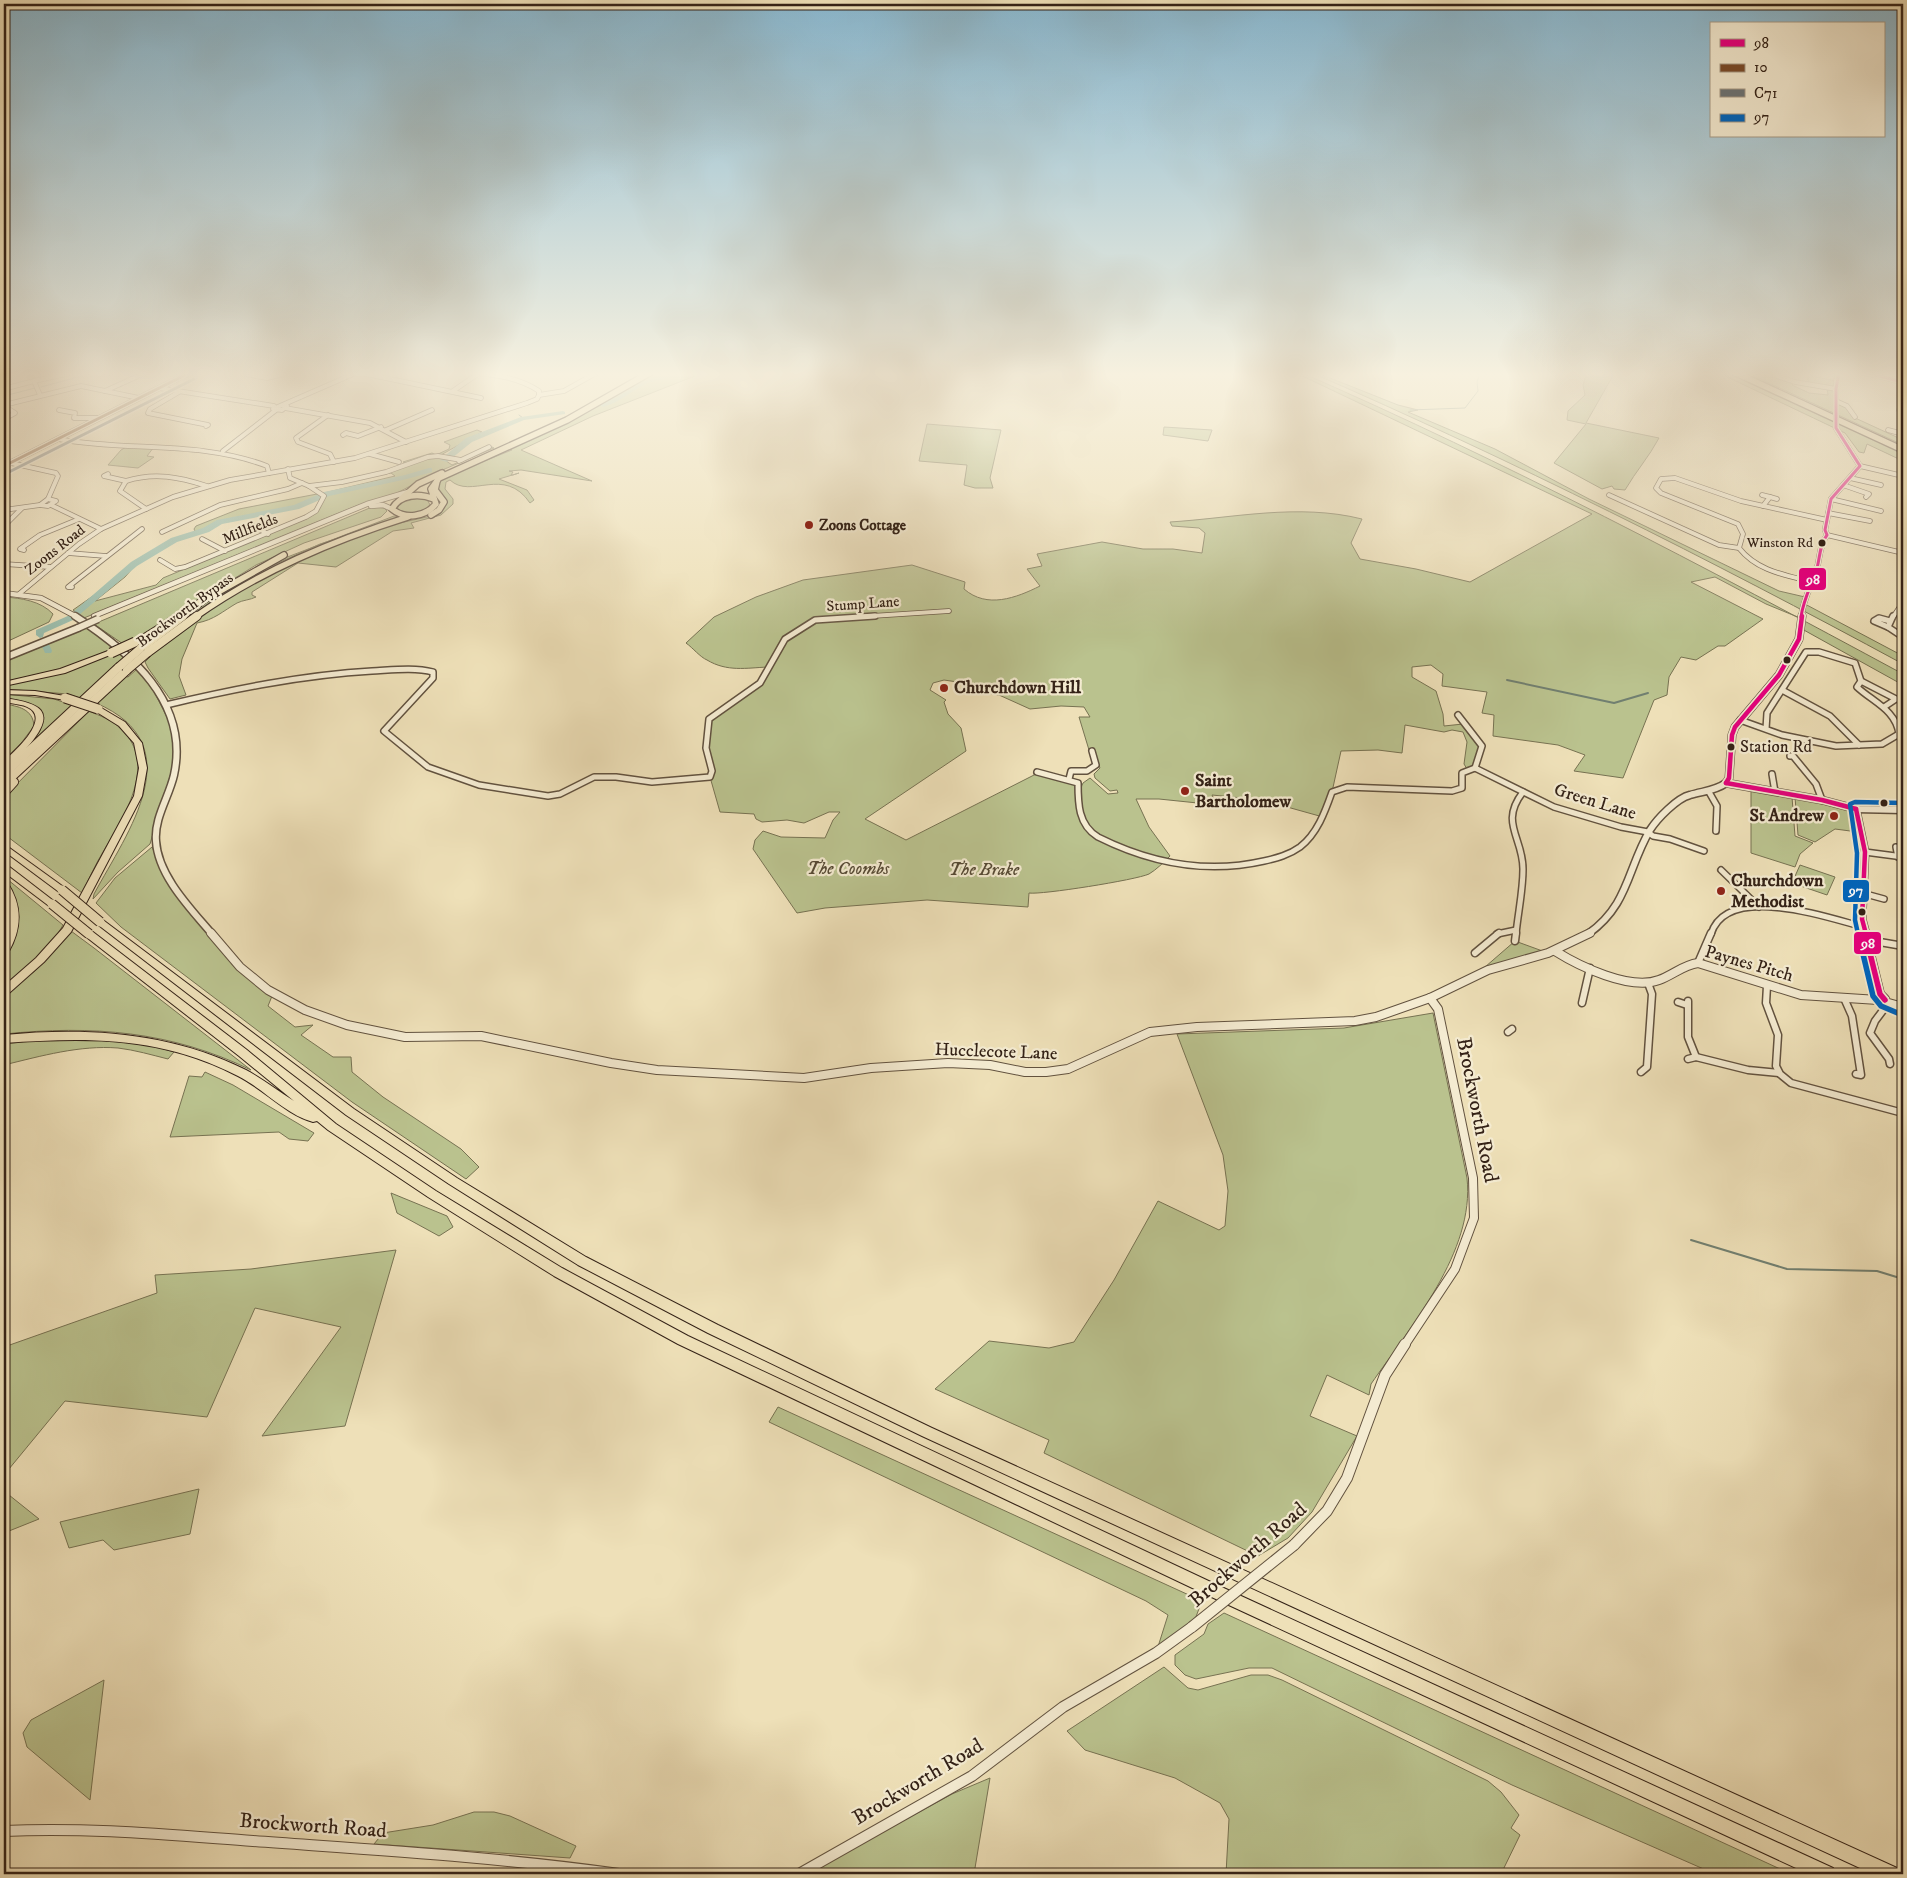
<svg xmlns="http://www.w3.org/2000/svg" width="1907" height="1878" font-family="'IM FELL DW Pica',serif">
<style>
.green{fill:#bac28e;stroke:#777252;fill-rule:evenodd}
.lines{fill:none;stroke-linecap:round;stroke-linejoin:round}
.stream-far1{stroke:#717f70;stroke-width:1}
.stream{stroke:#717f70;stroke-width:2}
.river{fill:#9abdac;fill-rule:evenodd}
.minor-far2-casing{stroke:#62523f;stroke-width:5.5}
.minor-far1-casing{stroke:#62523f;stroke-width:8}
.minor-casing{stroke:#62523f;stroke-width:9}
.tertiary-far3-casing{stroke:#62523f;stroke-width:6}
.tertiary-far2-casing{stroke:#62523f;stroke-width:9}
.tertiary-far1-casing{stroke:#62523f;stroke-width:10}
.tertiary-casing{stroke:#62523f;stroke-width:12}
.trunk-far1-casing{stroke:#342217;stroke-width:8}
.trunk-casing{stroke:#342217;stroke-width:10}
.motorway-casing{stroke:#342217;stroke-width:2}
.minor-far2{stroke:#f4ebd1;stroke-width:4}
.minor-far1{stroke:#f4ebd1;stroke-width:5}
.minor{stroke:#f4ebd1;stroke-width:6}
.tertiary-far3{stroke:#f4ebd1;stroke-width:4.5}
.tertiary-far2{stroke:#f4ebd1;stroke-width:6}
.tertiary-far1{stroke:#f4ebd1;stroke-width:8}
.tertiary{stroke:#f4ebd1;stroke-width:10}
.trunk-far1{stroke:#eee0b8;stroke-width:5.5}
.trunk{stroke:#eee0b8;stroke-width:8}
.motorway{fill:#eee0b8;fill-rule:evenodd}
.tertiary-bridge-far2-casing{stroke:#62523f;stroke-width:6;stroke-linecap:butt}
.tertiary-bridge-far1-casing{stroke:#62523f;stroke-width:9;stroke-linecap:butt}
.tertiary-bridge-casing{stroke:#62523f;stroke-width:12;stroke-linecap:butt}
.trunk-bridge-casing{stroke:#342217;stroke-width:10;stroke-linecap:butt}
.motorway-bridge-casing{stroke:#342217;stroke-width:11;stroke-linecap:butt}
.tertiary-bridge-far2{stroke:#f4ebd1;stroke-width:4.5}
.tertiary-bridge-far1{stroke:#f4ebd1;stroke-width:6}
.tertiary-bridge{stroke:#f4ebd1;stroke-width:10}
.trunk-bridge{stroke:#eee0b8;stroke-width:8}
.motorway-bridge{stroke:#eee0b8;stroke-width:9}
.bus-1-far2-casing{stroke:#f4ebd1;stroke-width:5.5}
.bus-1-far1-casing{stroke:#f4ebd1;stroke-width:8}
.bus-1-casing{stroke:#f4ebd1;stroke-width:9}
.bus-2-casing{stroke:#f4ebd1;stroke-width:5.5}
.bus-3-casing{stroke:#f4ebd1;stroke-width:5.5}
.bus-4-far1-casing{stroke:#f4ebd1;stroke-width:8}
.bus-4-casing{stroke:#f4ebd1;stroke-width:9}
.bus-1-far2{stroke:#e5007d;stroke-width:3}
.bus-1-far1{stroke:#e5007d;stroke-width:4.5}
.bus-1{stroke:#e5007d;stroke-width:5.5}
.bus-2{stroke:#7a4b2a;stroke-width:3}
.bus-3{stroke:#6c7476;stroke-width:3}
.bus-4-far1{stroke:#0065bd;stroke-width:4.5}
.bus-4{stroke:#0065bd;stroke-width:5.5}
.poi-dot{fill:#8f2418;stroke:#f4ebd1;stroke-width:2}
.bus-dot{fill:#342217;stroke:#f4ebd1;stroke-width:2}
.labels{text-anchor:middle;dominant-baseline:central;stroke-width:4.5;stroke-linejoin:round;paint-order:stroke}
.far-bus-label{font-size:14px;fill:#342217;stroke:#f4ebd1;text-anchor:end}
.far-poi-label{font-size:15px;font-weight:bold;fill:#342217;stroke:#f4ebd1;text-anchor:start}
.far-street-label{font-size:15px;fill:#342217;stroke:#f4ebd1}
.bus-label{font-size:17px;fill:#342217;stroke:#f4ebd1;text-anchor:start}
.poi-label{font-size:18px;font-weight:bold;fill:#342217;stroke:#f4ebd1;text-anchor:start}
.street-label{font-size:18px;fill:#342217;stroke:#f4ebd1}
.park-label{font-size:18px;font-style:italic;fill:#564a35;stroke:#f4ebd1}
.near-street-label{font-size:21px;fill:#342217;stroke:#f4ebd1}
.line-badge{stroke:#f4ebd1;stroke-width:2}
.badge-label{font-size:14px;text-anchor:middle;font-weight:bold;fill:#fff}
</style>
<rect width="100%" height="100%" fill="#eee0b8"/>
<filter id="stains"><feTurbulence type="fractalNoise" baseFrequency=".004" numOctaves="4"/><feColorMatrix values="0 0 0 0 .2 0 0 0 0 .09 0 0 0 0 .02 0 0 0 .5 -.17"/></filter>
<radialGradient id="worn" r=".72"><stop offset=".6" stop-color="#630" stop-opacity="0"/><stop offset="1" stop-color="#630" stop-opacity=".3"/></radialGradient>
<g class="green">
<path d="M652,372H705L593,416L521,450L592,481L521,470L509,471L513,472L511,475H513L519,473L499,479L527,490L534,500L530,503C504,465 471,500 450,480L446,482L445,489L453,499V504L441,515L411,523L414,528L393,531L336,567L298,563L252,592V595L256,597C250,600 243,600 237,603C223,611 214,620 197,623L182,659L179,676L186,695L170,699L148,668L145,662L151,656L149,655L225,598L307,553L391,525L431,516L441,511L447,502L437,491L439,482L444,477L512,450L510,449L601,405Z"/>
<path d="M1294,372H1300C1506,462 1705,567 1903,674V685L1802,629L1800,618L1766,604L1715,577L1691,582L1763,619L1725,646H1718L1696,660L1681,657L1669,677L1667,695L1654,700L1623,778L1574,771L1585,755L1558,745L1493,736L1494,715L1482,713L1487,692L1442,686L1443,674L1431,665L1412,667V677L1436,691L1443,714L1444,726L1463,724L1482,746L1475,768L1467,769L1464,764L1467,742L1463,732L1452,730L1444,732L1405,725L1402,753L1378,750L1341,751L1332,792L1323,817L1262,800L1212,795L1217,805L1159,799H1136L1149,827L1170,856C1164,862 1156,870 1149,874C1136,880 1041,895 1029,893L1028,907L927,900L825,908L797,913L753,849L755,840L763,831L781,837L825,838L833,820L840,812H829L804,823L787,820L762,822L756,819L754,814L720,812L710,777L712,771L706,748L709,719L760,683L768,667C746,668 727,672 707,660C700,657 693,648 686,643L714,617L756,597L803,580L912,565L965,582L964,589C987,609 1016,598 1040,586L1027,569L1042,566L1037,554L1102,542L1143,549H1173L1202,553L1205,533L1199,528L1172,526L1170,522C1234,518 1298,503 1362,519L1351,543L1360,559L1416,569L1470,582L1592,514ZM944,680L964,683L975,691L999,695L1030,709L1061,706L1084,707L1090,717H1079L1089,750L1094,753L1100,768L1094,774L1095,778L1110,791L1117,790L1118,793L1108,794L1090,778L1083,783C1076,797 1081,823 1093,833C1100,839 1109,843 1117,848C1082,830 1076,826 1076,785L1065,780L1036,774L906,840L865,819L966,751L961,728L948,714L944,702L946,700L930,690L933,683Z"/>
<path d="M1310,372H1315L1398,405L1418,410L1408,412L1495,449L1589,499L1779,591L1805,597L1803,603L1903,656V664C1709,559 1512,460 1310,372Z"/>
<path d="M1587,372H1615L1586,423L1659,438C1649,457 1636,471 1625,490L1614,489L1612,486L1602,489L1554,463L1586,424L1567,420L1568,411L1585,395L1583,385Z"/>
<polygon points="1717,372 1728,372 1903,452 1903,461 1867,444 1864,453 1859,452 1845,433"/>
<polygon points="1745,372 1781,372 1781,378 1795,382 1792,385 1809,393 1828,395 1827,388 1808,385 1808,375 1836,381 1836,401 1844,403 1852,410 1850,410 1853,417 1903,440 1903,445"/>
<polygon points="927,424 1001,430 990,478 993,488 975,488 964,485 967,465 919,461"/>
<polygon points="1164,427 1212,430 1208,441 1163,435"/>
<polygon points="477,430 482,432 439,456 452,465 492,447 494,448 433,474 395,494 356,506 84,618 73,610 100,591 136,560 138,562 125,577 95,601 156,585 163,578 305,519 312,515 324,496 327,495 324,493 395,476 391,473 380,475 407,464 403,462 432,453 436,455 449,449 450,445 444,442"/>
<polygon points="128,446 154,447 147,456 154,457 138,468 108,465 121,450"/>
<polygon points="317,494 318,496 296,507 220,522 196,533 194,529 196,526 239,509"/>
<path d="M418,498L427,499L430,505C422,514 408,515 397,509L400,503Z"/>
<polygon points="372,507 384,508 387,511 381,517 304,543 256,565 140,637 123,644 94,624"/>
<polygon points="394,516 401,517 320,544 267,568 211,602 141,652 191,613 226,589 277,561"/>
<path d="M4,597C21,598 41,601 53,614L49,622L4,643Z"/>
<polygon points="86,627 116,647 69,667 4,682 4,660"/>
<polygon points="120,651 126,656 80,698 68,694 4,689 4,685 73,669"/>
<path d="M137,669L151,686L168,719L175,745L173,766L150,844L118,872L93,899L94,894C128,831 193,745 96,703L124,676L128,677Z"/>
<path d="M4,694L54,699L72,705L4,769C13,753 58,732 36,709C28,701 15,699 4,699Z"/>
<path d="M4,704C18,706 33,709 34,726L22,742L4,760Z"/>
<path d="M89,711C100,716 111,719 121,729C159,764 123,818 103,852C95,865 89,879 82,893L4,834V797Z"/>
<polygon points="1751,789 1792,797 1795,836 1813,843 1800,854 1795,867 1751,853"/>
<polygon points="1795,797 1847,810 1853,817 1858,832 1835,829 1815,842 1798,835"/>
<polygon points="152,847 166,876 246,976 272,996 268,1006 295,1027 313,1025 301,1035 333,1057 351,1057 352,1072 383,1097 461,1149 479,1167 466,1179 352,1102 121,927 96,903 115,878"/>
<polygon points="1800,865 1835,877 1827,895 1792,883"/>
<path d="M7,879L63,925C50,950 26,969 4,986V954L14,936L10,888L4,881Z"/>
<path d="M71,931L94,948L251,1070C171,1031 92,1025 4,1034V994L36,970Z"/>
<polygon points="1515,941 1548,953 1488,970 1485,967"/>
<path d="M1433,1013L1467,1178C1475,1251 1411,1326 1371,1384L1369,1395L1327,1375L1310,1416L1357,1436L1312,1512L1288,1538L1258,1556L1044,1453L1049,1440L935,1389L989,1341L1049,1348L1074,1342L1114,1280L1158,1201L1219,1230L1225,1226L1228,1191L1223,1155L1177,1034L1344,1028Z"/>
<path d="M107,1039L154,1046L174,1052L168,1059C152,1055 135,1050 118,1048C80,1045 41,1056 4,1065V1044L42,1040Z"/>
<polygon points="205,1072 233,1085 314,1133 308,1141 289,1139 279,1132 170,1137 189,1076 202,1077"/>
<polygon points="391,1193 447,1216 453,1227 439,1236 397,1213"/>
<polygon points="396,1250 345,1426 262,1436 341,1327 255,1308 207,1417 65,1401 4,1475 4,1347 157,1293 155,1275 251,1269"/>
<polygon points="778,1407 1202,1601 1192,1627 1156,1653 1168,1615 1146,1601 769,1422"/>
<polygon points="199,1489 190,1534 114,1550 103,1540 69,1548 60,1522"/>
<polygon points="4,1491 39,1519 4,1533"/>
<polygon points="1224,1613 1791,1874 1715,1874 1512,1785 1272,1668 1249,1668 1196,1679 1185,1675 1175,1665 1175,1655 1204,1634 1208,1624"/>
<polygon points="1164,1667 1188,1688 1198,1690 1251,1675 1268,1675 1282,1680 1488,1781 1501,1792 1519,1815 1511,1828 1520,1835 1501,1874 1226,1874 1229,1819 1220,1803 1175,1778 1085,1750 1067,1731"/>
<polygon points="104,1680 90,1800 27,1747 23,1733 31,1720"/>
<polygon points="990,1778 974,1874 806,1874 952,1794"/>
<polygon points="474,1812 494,1812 510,1816 576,1846 570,1858 374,1844 383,1833 433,1825"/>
</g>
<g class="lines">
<g class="stream-far1">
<polyline points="41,387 78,377 107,376 123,372"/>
<polyline points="4,396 35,388"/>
<polyline points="1410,410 1465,408 1478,391 1477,382 1480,372"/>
<polyline points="519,415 523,418"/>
</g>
<g class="stream">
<polyline points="1507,680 1614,703 1648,693"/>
<polyline points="1691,1240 1787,1269 1877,1271 1903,1279"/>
</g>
<g class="river">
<path d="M670,372H677C669,381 659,379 648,383C632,390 621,402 603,407L600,405L617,397L643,381L663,376Z"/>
<polygon points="563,411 565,412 565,414 524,420 472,442 447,462 440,460 466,438 521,417"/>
<polygon points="429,468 432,468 432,472 407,479 329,496 299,509 222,524 209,532 177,542 137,566 79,615 76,616 72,613 131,562 171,538 203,528 217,520 294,505 324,492 405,475"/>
<polygon points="70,615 74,618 73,620 44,633 43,637 40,638 36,635 36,630"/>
<polygon points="45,641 48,642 52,651 51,653 45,653 41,644"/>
</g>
<defs>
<g id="minor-far2">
<polyline points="357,372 481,398"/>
<path d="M469,372C494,375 518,377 539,391V395"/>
<polyline points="1764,372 1795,382 1836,389"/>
<polyline points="239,373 267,378 284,374"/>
<polyline points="7,388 34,381"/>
<polyline points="159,388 274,406"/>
<polyline points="105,391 147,372"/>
<polyline points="453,391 479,373"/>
<polyline points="179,392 150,409 148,413 208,425 206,426"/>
<polyline points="40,395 34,381 75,372"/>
<polyline points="539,395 564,391 598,372"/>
<polyline points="1836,401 1847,406 1855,417"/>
<polyline points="1903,403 1899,410 1903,415"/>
<polyline points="4,405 81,386 139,398"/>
<polyline points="4,406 15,413 4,419"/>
<polyline points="287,406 282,410 273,409 358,372"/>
<polyline points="285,408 370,423 406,442"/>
<polyline points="59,410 75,413 74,418 99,418"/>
<polyline points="328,415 296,438 298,442 330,454 334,462"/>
<polyline points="386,430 432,410"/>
<polyline points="1888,430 1903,434"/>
<polyline points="343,435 346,433 358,436 381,427"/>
<path d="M58,439C128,452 199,440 267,466L269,473"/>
<polyline points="223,451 276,410"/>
<polyline points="370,454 399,462"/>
<polyline points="459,461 489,447"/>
<polyline points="11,463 56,473 58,476 48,499"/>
<polyline points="1860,466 1903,476 1901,467"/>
<polyline points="288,469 290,478 309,486 342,482 386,472 428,457 438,456 461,460"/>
<polyline points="108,474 104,476 126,481"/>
<polyline points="1850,478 1881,485"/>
<polyline points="1843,485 1869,494 1866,497"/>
<polyline points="1609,495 1719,545 1739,548"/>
<polyline points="1762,495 1770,497 1763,506"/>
<polyline points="1770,497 1777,499"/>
<polygon points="48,499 56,501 48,506 40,505"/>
<polyline points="1831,499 1881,511"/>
<polyline points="51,505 101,529"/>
<path d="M146,509L120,491L126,481C155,472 179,477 207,486"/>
<polyline points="4,510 40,505"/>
<polyline points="1828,513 1870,521"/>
<polyline points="252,525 268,534"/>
<polyline points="4,526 22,508"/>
<polyline points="162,532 220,505 288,489 302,483"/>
<polyline points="1827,535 1903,553"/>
<polyline points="202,539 225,551"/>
<polyline points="24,550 20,549 40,535 79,519"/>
<polyline points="68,553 106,556"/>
<polyline points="160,560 175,569 185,567 306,517 316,511 324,496 309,486"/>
<polyline points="4,564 50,567"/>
<path d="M1812,582C1785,575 1757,571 1739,548L1743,534L1738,524L1661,493L1656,488L1661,479L1675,478L1741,501L1827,520"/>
<polyline points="72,587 68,587 142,529"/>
<polyline points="19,594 79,544 101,529 173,497 230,480 355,458 527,403 537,399 539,395"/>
<polyline points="856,617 949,611"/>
<polyline points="1893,617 1903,602"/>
</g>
<g id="minor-far1">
<polyline points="1893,616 1888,627 1903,637"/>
<polyline points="1888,627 1874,621 1879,618 1890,621"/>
<polyline points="1861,681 1896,699 1884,707"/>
<polyline points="1782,690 1830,716 1859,745"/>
<path d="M166,705C234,689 303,675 372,671C392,670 414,667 433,672V678L384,731L428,767L479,785L548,796L560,794L594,777H616L652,782L710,777L712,771L706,748L709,719L760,683L785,639L815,620L875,616"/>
<polyline points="1458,715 1482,746 1475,768"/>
<path d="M1740,720L1782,735L1836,746L1882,744L1899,734C1896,710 1873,702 1857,687L1861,681L1855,663L1819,652H1806L1767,713L1766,729"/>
<polyline points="1790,756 1793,756 1816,784 1822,800"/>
<polyline points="1475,768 1554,807 1621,827 1648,832 1653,836 1670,839 1704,851"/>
<path d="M1037,772L1078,783C1078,803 1078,825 1098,837C1150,863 1207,874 1264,861C1277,858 1289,855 1300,847C1317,834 1325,812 1332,792L1347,787L1452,791L1462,788V773L1475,768"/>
<polyline points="1772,774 1775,792"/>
<polyline points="1069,779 1071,771 1087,771 1096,765 1092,751"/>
<polyline points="1709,792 1717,806 1716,831"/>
<polyline points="1896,847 1898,857"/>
<polyline points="1865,852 1903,857"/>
<polyline points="1721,870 1759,907"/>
<polyline points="1862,893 1884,899"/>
<polyline points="1497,934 1516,930"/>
<path d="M1516,934C1518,913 1523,891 1523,869C1523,837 1499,823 1523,792"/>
<path d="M1711,934C1727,882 1828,918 1864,927"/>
</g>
<g id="minor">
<polyline points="1868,940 1903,946"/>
<polyline points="1515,941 1516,933"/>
<polyline points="1475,953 1499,933"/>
<polyline points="1698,963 1711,933"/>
<polyline points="1767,986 1766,1003 1778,1035 1776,1066 1780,1074 1791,1083 1903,1113"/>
<polyline points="1844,998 1852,1016 1861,1075 1856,1074"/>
<polyline points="1885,1000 1887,1005 1875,1021 1870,1033 1889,1059 1890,1064"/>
<polyline points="1688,1001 1688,1037 1696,1057"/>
<polyline points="1678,1002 1687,1005"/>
<polyline points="1582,1003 1590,968"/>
<polyline points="1508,1032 1512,1029"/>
<polyline points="1688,1059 1696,1057 1748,1070 1779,1073"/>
<polyline points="1641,1072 1647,1067 1652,994 1648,983"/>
</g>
<g id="tertiary-far3">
<polyline points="1863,372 1903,382"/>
<polyline points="1836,405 1836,381 1839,372"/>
<polyline points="4,466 191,372"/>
<polyline points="371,506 383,505 392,509"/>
<polyline points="4,593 41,598 77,617"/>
<polyline points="94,616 367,504 408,492"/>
<path d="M1801,617C1803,601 1810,588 1816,572C1820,560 1819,545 1827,535L1825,530L1831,499L1860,466L1836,428"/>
</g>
<g id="tertiary-far2">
<path d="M75,616C130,652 190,702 174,775C169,797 154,818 156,841C158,876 191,909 212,934"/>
<polyline points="4,658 78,628"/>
<polyline points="1726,783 1729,778 1732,735 1735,727 1779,675 1799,639 1802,616"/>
<polyline points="1726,783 1822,800 1856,809 1903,810"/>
<polyline points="1856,809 1865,852 1862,919 1866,934"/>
<path d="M1588,934C1629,905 1627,869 1650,830C1657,819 1677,798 1690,795C1703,791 1715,791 1726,783"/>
</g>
<g id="tertiary-far1">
<polyline points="211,933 240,967 268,990 305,1010 347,1025 405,1037 481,1036 611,1063 657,1070 804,1078 871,1068 948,1063 990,1065 1025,1072 1046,1072 1068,1069 1150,1032 1197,1027 1355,1021 1376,1017 1430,998 1488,970 1548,953 1590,933"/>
<polyline points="1865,933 1880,994 1885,999"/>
<path d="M1555,951C1579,966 1630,991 1659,980C1673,975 1683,965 1698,963L1801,995L1878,1000L1903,1007"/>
<polyline points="1404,1346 1455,1269 1474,1218 1473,1178 1438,1009 1430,998"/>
</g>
<g id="tertiary">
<polyline points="1294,1545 1327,1511 1347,1478 1385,1375 1405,1344"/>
<path d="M4,1831C88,1827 170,1835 253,1841C376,1850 498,1857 619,1874"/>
<polyline points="799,1874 972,1776 1063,1707 1156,1653 1192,1627"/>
</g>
<g id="trunk-far1">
<polyline points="1734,372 1903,450"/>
<polyline points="402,498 418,484 442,473"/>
<path d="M434,499C419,493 400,494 392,509C405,520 425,517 436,504L431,489L439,478L567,420L651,372"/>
<polyline points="431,515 439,510 444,502 435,490 437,481"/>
<polyline points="182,617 204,600 284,555"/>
<path d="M195,617C260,571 332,541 408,517"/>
</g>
<g id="trunk">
<polyline points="140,649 183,616"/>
<polyline points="147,653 197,616"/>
<polyline points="4,774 119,667"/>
<polyline points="4,784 127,670"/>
<polyline points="4,793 14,782"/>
</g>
<g id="motorway">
<polygon points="201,598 204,598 208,600 138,644 132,644 131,642"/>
<polygon points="108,651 111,651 115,653 65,673 4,686 4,682 60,669"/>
<polygon points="4,690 35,691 65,696 69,698 65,700 35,695 4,694"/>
<path d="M4,698C39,703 58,710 30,744C23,752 14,765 4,769V761C13,753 45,725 33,711C27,704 13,704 4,702Z"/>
<polygon points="98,706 125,722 142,743 147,768 142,796 71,932 44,962 8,994 4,995 4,986 36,958 63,928 134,796 139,768 134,743 119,726 95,711 94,709"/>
<polygon points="4,844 65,888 67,890 65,892 59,892 4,851"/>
<polygon points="4,864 7,865 55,902 57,904 55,906 49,906 4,872"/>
<path d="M4,881L7,882C23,906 22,929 8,953L4,954C3,941 10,929 10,916C9,903 3,893 4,881Z"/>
<polygon points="100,919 103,920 354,1109 457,1178 586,1257 718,1325 932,1428 1897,1868 1899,1874 1873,1874 922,1436 708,1333 578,1265 449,1184 346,1115 97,924 95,922"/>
<path d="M89,931L93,932L247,1050L336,1124L436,1191L562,1268L688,1336L1215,1584L1833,1868L1835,1874H1809L1205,1594L678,1344L554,1276L428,1197L328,1130L317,1121L313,1122C285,1114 264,1089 238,1076C161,1036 88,1037 4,1043V1035C87,1027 170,1032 246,1070C263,1079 278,1091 294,1101L239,1056L85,936L84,934L85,932Z"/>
</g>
</defs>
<use href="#minor-far2" class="minor-far2-casing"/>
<use href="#minor-far1" class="minor-far1-casing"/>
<use href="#minor" class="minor-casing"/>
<use href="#tertiary-far3" class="tertiary-far3-casing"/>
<use href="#tertiary-far2" class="tertiary-far2-casing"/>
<use href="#tertiary-far1" class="tertiary-far1-casing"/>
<use href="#tertiary" class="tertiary-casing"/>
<use href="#trunk-far1" class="trunk-far1-casing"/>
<use href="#trunk" class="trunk-casing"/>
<use href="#motorway" class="motorway-casing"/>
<use href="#minor-far2" class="minor-far2"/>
<use href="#minor-far1" class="minor-far1"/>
<use href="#minor" class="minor"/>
<use href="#tertiary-far3" class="tertiary-far3"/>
<use href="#tertiary-far2" class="tertiary-far2"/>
<use href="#tertiary-far1" class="tertiary-far1"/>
<use href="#tertiary" class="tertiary"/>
<use href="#trunk-far1" class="trunk-far1"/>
<use href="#trunk" class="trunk"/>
<use href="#motorway" class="motorway"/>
<defs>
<polyline id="tertiary-bridge-far2" points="1836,405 1836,428"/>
<polyline id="tertiary-bridge-far1" points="78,628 98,619"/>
<polyline id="tertiary-bridge" points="1192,1627 1294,1545"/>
<g id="trunk-bridge">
<polyline points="119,667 140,649"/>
<polyline points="127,670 147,653"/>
</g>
<g id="motorway-bridge">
<polyline points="111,653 135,642"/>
<polyline points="65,698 98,709"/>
<polyline points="62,890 100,922"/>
<polyline points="52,904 89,934"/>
</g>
</defs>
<use href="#tertiary-bridge-far2" class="tertiary-bridge-far2-casing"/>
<use href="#tertiary-bridge-far1" class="tertiary-bridge-far1-casing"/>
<use href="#tertiary-bridge" class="tertiary-bridge-casing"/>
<use href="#trunk-bridge" class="trunk-bridge-casing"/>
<use href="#motorway-bridge" class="motorway-bridge-casing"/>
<use href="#tertiary-bridge-far2" class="tertiary-bridge-far2"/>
<use href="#tertiary-bridge-far1" class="tertiary-bridge-far1"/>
<use href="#tertiary-bridge" class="tertiary-bridge"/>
<use href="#trunk-bridge" class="trunk-bridge"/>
<use href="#motorway-bridge" class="motorway-bridge"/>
<defs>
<g id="bus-1-far2">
<polyline points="1863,372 1903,382"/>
<path d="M1801,617C1803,601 1810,588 1816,572C1820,560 1819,545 1827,535L1825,530L1831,499L1860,466L1836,428V389L1839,372"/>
</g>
<g id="bus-1-far1">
<polyline points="1726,783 1729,778 1732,735 1735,727 1779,675 1799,639 1802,616"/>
<polyline points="1726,783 1822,800 1856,809"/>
<polyline points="1856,809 1865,852 1862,919 1866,934"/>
</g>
<polyline id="bus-1" points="1865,933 1880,994 1885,1000"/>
<polyline id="bus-2" points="4,466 191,372"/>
<polyline id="bus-3" points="7,473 194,379"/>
<polyline id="bus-4-far1" points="1858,934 1855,920 1857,853 1850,804 1855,802 1903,803"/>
<polyline id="bus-4" points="1858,933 1873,996 1881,1006 1900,1014"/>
</defs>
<use href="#bus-1-far2" class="bus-1-far2-casing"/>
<use href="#bus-1-far1" class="bus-1-far1-casing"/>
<use href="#bus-1" class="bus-1-casing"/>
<use href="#bus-2" class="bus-2-casing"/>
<use href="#bus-3" class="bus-3-casing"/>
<use href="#bus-4-far1" class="bus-4-far1-casing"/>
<use href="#bus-4" class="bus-4-casing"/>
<use href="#bus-1-far2" class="bus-1-far2"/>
<use href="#bus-1-far1" class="bus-1-far1"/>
<use href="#bus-1" class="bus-1"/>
<use href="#bus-2" class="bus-2"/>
<use href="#bus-3" class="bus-3"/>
<use href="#bus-4-far1" class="bus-4-far1"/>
<use href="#bus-4" class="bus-4"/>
</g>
<linearGradient id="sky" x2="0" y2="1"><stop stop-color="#89b8d0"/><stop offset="0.59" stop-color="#f7f1df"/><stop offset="1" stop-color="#f7f1df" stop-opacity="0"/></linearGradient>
<rect width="1907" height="635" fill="url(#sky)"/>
<g class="poi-dot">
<circle cx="809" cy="525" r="5"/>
<circle cx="944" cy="688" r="5"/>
<circle cx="1185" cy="791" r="5"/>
<circle cx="1834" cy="816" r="5"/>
<circle cx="1721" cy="891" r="5"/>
</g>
<g class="bus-dot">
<circle cx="1822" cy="543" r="4.5"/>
<circle cx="1787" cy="660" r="4.5"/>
<circle cx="1731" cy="747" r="4.5"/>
<circle cx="1884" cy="803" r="4.5"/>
<circle cx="1862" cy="912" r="4.5"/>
</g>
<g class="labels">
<g class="far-bus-label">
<text x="1813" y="543">Winston Rd</text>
</g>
<g class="far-poi-label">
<text x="819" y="525">Zoons Cottage</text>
</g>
<g class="far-street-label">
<text transform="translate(250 529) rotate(-22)">Millfields</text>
<text transform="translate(55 550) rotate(-38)">Zoons Road</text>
<text transform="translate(863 604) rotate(-4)">Stump Lane</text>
<text transform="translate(185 610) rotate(-36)">Brockworth Bypass</text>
</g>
<g class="bus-label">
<text x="1740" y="747">Station Rd</text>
</g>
<g class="poi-label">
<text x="954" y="688">Churchdown Hill</text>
<text x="1195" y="781">Saint<tspan x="1195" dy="21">Bartholomew</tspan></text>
<text x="1824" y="816" text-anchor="end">St Andrew</text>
<text x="1731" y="881">Churchdown<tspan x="1731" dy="21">Methodist</tspan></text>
</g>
<g class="street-label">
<text transform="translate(1595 802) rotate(17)">Green Lane</text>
<text transform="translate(1749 964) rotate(16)">Paynes Pitch</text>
<text transform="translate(996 1052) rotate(2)">Hucclecote Lane</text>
</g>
<g class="park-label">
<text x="848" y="869">The Coombs</text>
<text x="984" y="870">The Brake</text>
</g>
<g class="near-street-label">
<text transform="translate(1477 1110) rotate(79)">Brockworth Road</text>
<text transform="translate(1248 1555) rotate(-41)">Brockworth Road</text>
<text transform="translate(918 1782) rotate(-31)">Brockworth Road</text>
<text transform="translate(313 1826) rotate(4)">Brockworth Road</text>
</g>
</g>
<g class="line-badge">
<rect x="1798" y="567" width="29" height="24" rx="5" fill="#e5007d"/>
<rect x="1842" y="879" width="28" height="24" rx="5" fill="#0065bd"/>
<rect x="1853" y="931" width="29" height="24" rx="5" fill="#e5007d"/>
</g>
<g class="badge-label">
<text x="1813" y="584">98</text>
<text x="1856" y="895">97</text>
<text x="1868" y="948">98</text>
</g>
<rect width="1907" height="1878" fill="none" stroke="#eee0b8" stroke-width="20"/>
<rect x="5" y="5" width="1897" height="1868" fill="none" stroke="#342217" stroke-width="2.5"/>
<rect x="10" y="10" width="1887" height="1858" fill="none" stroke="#342217"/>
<rect x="1710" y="22" width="175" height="115" fill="#f4ebd1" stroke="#a79b87"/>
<rect x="1720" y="39" width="25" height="8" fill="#e5007d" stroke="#a79b87"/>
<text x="1754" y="48" font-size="15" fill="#342217">98</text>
<rect x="1720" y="64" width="25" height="8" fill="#7a4b2a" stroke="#a79b87"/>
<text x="1754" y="72" font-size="15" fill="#342217">10</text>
<rect x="1720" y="89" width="25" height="8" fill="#6c7476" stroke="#a79b87"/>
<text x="1754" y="98" font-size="15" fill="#342217">C71</text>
<rect x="1720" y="114" width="25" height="8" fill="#0065bd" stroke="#a79b87"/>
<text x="1754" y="122" font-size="15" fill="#342217">97</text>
<rect width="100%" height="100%" filter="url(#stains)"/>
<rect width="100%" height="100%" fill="url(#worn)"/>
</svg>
